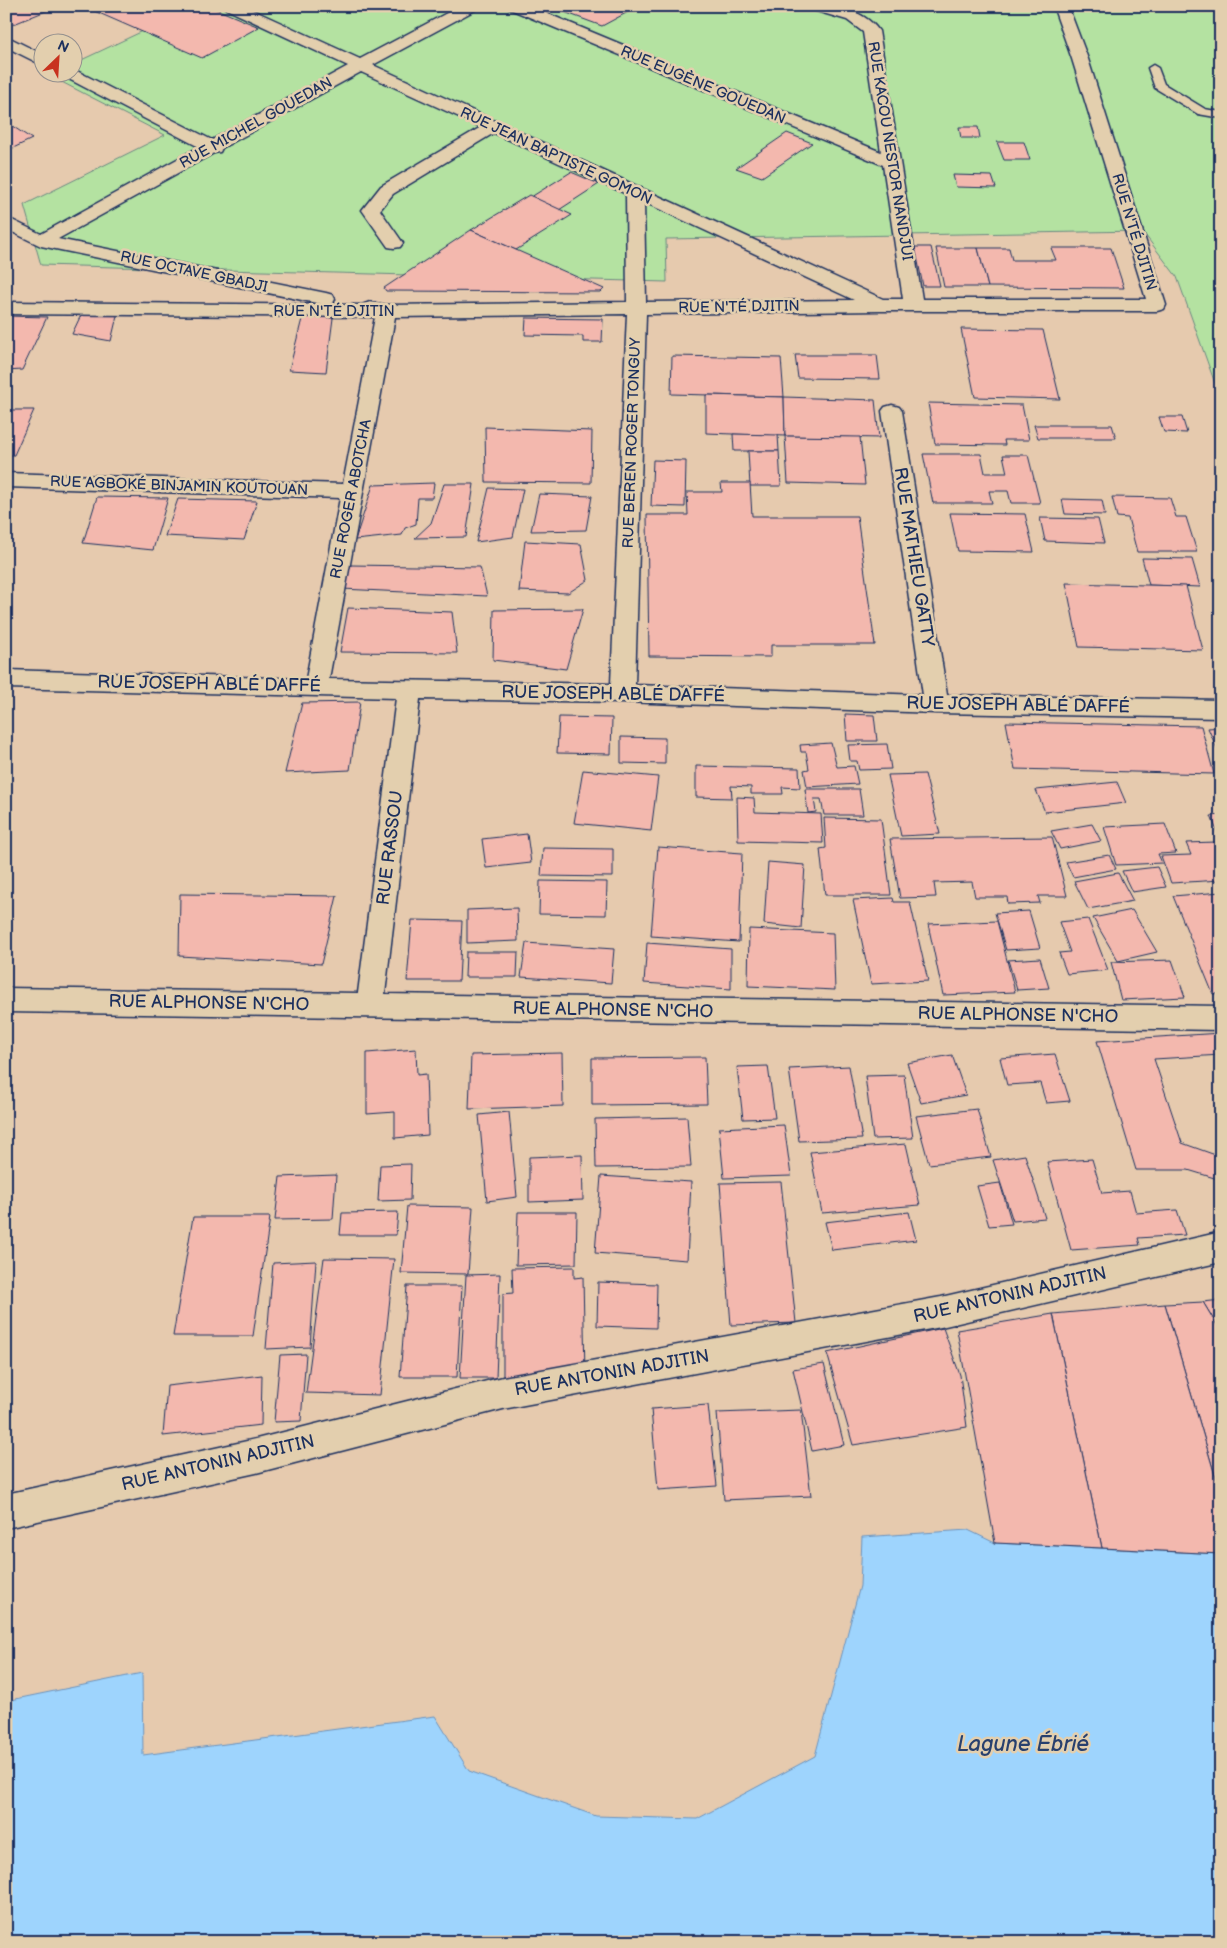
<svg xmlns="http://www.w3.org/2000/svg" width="1227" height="1948" font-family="'Balsamiq Sans',sans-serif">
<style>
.green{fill:#b4e2a1;stroke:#688880}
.water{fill:#9ed4fd;stroke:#6a92bd}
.building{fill:#f3b8ae;stroke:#1b2f5e}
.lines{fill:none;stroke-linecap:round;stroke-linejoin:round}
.service-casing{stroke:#1b2f5e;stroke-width:3}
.minor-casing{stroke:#1b2f5e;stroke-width:3}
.service{fill:#e3cfae;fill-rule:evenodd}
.minor{fill:#e3cfae;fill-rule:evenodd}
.labels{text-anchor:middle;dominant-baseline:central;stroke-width:5;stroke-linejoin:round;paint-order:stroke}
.far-street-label{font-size:15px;fill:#1b2f5e;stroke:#e3cfae}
.street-label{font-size:18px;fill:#1b2f5e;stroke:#e3cfae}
.near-water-label{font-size:22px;font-style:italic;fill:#28406e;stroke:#e3cfae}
</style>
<rect width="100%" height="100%" fill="#e6caae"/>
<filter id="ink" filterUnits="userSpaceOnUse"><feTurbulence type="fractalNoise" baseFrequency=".02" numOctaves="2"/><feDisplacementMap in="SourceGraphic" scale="10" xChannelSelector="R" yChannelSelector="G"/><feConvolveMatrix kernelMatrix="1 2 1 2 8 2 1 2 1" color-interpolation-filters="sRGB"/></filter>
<g filter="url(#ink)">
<polygon class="green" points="196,6 1221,6 1221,389 1217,389 1177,277 1142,231 666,239 667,282 41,265 24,205 165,135 48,75 54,73 72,72 73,64"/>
<polygon class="water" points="968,1530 995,1543 1221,1554 1221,1942 6,1942 6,1701 142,1673 143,1755 435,1716 469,1771 596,1816 697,1819 815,1756 860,1586 862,1537"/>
<g class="building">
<polygon points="6,6 58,6 9,26 6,25"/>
<polygon points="83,6 209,6 259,27 202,58"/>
<polygon points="561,6 639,6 602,26 556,9"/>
<polygon points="6,122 32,139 9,150 6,149"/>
<polygon points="959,127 978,127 980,138 961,138"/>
<polygon points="787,133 812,143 762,177 736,168"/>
<polygon points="997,142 1024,142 1030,160 1004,160"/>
<polygon points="571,172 599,184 559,210 531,197"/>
<polygon points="953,175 992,176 996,188 956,187"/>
<polygon points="529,195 572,215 516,250 471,230"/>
<polygon points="471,230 516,250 604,289 601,292 386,291 384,288"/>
<polygon points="915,247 931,247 940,286 923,286"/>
<polygon points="936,248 978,248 988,287 944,287"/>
<polygon points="978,248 1009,248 1012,260 1056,260 1051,248 1111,248 1124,288 988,287"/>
<polygon points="118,312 111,341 72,334 81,315"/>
<polygon points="303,315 333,318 326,372 289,370"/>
<polygon points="6,316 47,317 22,370 6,371"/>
<polygon points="526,318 603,319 602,342 583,342 583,336 525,335"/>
<polygon points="961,329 1043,330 1060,399 975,397"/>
<polygon points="795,355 877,355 880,379 798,378"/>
<polygon points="672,356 781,358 784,397 671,394"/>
<polygon points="706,395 784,397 785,436 706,433"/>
<polygon points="784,397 875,400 879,438 785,436"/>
<polygon points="928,403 1022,405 1029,440 1004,440 1005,445 935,444"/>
<polygon points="6,410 34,410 14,455 6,455"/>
<polygon points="1159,417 1182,417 1187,433 1164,432"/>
<polygon points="1034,425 1112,425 1116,438 1038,438"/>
<polygon points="485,427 592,431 591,483 486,482"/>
<polygon points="733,434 778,435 779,451 734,451"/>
<polygon points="785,436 860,437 865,485 788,483"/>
<polygon points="748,451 779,451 781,486 750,486"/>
<polygon points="923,454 981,454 985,473 1007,473 1003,455 1028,455 1040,503 1011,503 1008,491 989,491 992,503 933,503"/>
<polygon points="653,460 686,461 685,507 651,506"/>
<polygon points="434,483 432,498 418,498 416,524 405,528 402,535 355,540 373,485"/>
<polygon points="721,483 750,483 752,516 857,516 875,645 771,645 771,657 649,656 647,515 688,515 687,492 722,492"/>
<polygon points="444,484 474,484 466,537 415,538 431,523"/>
<polygon points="489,488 523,489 513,537 476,542"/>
<polygon points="539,494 592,496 586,530 531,531"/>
<polygon points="97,497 168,498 153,550 83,543"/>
<polygon points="1112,497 1170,498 1176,517 1186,517 1197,552 1137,552 1128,518 1117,517"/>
<polygon points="178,499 257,501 244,540 165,536"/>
<polygon points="1062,499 1102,500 1105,515 1065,514"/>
<polygon points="950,513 1025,514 1034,552 958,551"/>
<polygon points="1040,518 1098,519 1104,543 1045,541"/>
<polygon points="525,541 581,544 588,580 568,593 519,591"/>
<polygon points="1142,558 1192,559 1200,587 1149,585"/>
<polygon points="351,565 480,567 487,596 342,589"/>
<polygon points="1066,583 1186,586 1203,650 1079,647"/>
<polygon points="348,608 452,612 457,653 340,652"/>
<polygon points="583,609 566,669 493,660 494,610"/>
<polygon points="360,702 350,770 285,773 302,703"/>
<polygon points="845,714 874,715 877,741 847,741"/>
<polygon points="559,717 612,718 611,754 557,753"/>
<polygon points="1006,722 1201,726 1214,774 1015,769"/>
<polygon points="1221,727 1221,758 1208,728"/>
<polygon points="621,737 665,738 665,764 621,763"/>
<polygon points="831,743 837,767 854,766 858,784 807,787 804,770 809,769 806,752 801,752 800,745"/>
<polygon points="887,744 891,769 859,770 857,761 850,761 848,745"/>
<polygon points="696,766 799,768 800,788 782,787 783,794 751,794 751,787 731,786 732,798 696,797"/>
<polygon points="583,770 658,777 651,831 574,823"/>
<polygon points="925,774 940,834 901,836 888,775"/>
<polygon points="1117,782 1126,803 1045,812 1036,790"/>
<polygon points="805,789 859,789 863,815 824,815 821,799 814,799 816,812 808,813"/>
<polygon points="737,797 754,798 755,812 821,814 823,843 738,841"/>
<polygon points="1221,815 1221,841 1211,816"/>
<polygon points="824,818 881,819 891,895 825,895 820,849 826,848"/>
<polygon points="1092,824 1101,841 1060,849 1051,831"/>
<polygon points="1165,824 1176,853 1158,854 1162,863 1116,865 1104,827"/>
<polygon points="527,834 531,863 486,868 482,839"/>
<polygon points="1052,837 1067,896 1038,896 1040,903 1008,904 1007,897 975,897 972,882 934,883 936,897 900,898 890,839"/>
<polygon points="1216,842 1221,856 1221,880 1171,883 1161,856 1191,855 1186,843"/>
<polygon points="658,847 742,853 739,942 651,936"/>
<polygon points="543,848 613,849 613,877 541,876"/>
<polygon points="1109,855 1116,869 1073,877 1066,862"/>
<polygon points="768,862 805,865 801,928 764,924"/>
<polygon points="1157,867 1166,887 1132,892 1122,871"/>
<polygon points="1118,873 1133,901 1088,909 1074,881"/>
<polygon points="540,881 607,882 606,915 539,914"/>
<polygon points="1221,892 1221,993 1213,994 1173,896"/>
<polygon points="180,894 337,896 321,964 179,956"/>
<polygon points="893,898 894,902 910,902 928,981 871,984 853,900"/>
<polygon points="517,908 518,941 467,943 467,910"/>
<polygon points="1132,910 1157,952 1118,961 1093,918"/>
<polygon points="1029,911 1040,948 1006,950 995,913"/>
<polygon points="1088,919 1108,970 1067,974 1059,953 1070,952 1059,922"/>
<polygon points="412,920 462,921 459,981 407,981"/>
<polygon points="997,921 1015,992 943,995 928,924"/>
<polygon points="749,929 833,933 835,990 748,986"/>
<polygon points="526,943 614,949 611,983 521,977"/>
<polygon points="647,943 731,949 731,989 644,983"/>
<polygon points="466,952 518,952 517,977 465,977"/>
<polygon points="1040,958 1049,988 1017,990 1008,960"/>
<polygon points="1172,960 1185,997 1121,1000 1111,962"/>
<polygon points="1221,1033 1221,1055 1154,1059 1182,1143 1221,1157 1221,1180 1188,1170 1136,1170 1097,1041"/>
<polygon points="416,1049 417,1075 426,1074 428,1135 395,1138 395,1112 367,1114 367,1053"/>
<polygon points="562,1053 563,1106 469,1109 471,1055"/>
<polygon points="1055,1054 1070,1101 1046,1103 1040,1083 1007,1085 1000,1058"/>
<polygon points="952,1055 966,1095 921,1103 907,1063"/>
<polygon points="705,1057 707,1104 592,1105 592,1058"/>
<polygon points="768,1066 775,1118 743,1119 737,1067"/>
<polygon points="849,1066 862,1139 799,1141 789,1069"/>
<polygon points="904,1075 913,1138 873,1139 865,1076"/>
<polygon points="977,1109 991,1157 929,1164 916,1116"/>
<polygon points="509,1112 517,1197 487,1201 479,1115"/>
<polygon points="687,1117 691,1167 596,1168 595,1119"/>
<polygon points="784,1125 791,1176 724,1178 719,1128"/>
<polygon points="906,1144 920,1205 822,1213 810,1152"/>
<polygon points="582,1155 583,1200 529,1202 529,1157"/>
<polygon points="1025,1155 1045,1218 1013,1221 993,1160"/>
<polygon points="1092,1159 1102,1193 1130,1191 1136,1213 1177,1210 1185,1235 1138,1238 1140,1245 1071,1250 1047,1162"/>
<polygon points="411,1164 410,1200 378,1201 380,1165"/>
<polygon points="336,1175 333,1219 275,1220 280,1177"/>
<polygon points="601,1176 691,1182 687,1260 595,1253"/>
<polygon points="781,1182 796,1323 731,1325 720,1183"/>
<polygon points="1000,1183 1012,1224 989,1226 977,1186"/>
<polygon points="407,1206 473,1207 468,1274 401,1273"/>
<polygon points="398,1212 396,1235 340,1235 342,1213"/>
<polygon points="518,1212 577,1212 576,1264 516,1265"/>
<polygon points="909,1212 916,1240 832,1250 825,1222"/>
<polygon points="193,1217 270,1217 253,1336 173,1336"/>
<polygon points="324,1258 394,1259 380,1395 306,1393"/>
<polygon points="316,1261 310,1347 266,1349 273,1263"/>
<polygon points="574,1267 574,1278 583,1277 585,1374 503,1376 503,1294 513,1293 512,1268"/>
<polygon points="500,1274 496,1378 460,1378 466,1275"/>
<polygon points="598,1282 657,1284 656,1328 597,1326"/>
<polygon points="407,1286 462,1286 457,1377 400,1377"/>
<polygon points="1221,1300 1221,1332 1203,1302"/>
<polygon points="1203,1302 1221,1332 1221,1496 1165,1304"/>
<polygon points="1165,1304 1221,1496 1221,1554 1102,1548 1053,1314"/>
<polygon points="1053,1314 1102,1548 995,1543 957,1330"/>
<polygon points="943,1328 960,1375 967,1427 853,1445 827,1353"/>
<polygon points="306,1354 301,1421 274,1422 280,1355"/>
<polygon points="824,1364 844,1445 812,1451 793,1369"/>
<polygon points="262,1375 261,1425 163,1436 167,1386"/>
<polygon points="708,1405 717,1486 658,1490 651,1409"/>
<polygon points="801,1410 811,1496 724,1500 717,1413"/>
</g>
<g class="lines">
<defs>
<polygon id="service" points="1153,65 1158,68 1164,84 1205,109 1221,112 1221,118 1198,114 1155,88 1148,68"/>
<g id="minor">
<path d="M224,6H244L360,59L460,6H479L477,9L373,65L883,299H903L883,165L510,9L508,6H529L881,152L863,32L847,20L809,9L807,6C832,6 862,7 879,31L922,299H1146L1072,59L1053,6H1068L1088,59L1166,305L1164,309L1157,311H880L646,314L635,685L923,695L882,411L885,407L892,405L899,407L902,411L947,695L1221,700V718L936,713L623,702L420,699L385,994L1221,1006V1030L6,1012V988L358,993L396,698L6,688V670L306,679L340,498L6,487V473L343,484L375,317L6,314V302L362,305L370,302L386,305L627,302L626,194L494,133L393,194L380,210L403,243L400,247L394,248L388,247L362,210L381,186L481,127L361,72L222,148L220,152L214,153L58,239L326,293L333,295L335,299L333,303L326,305L41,246L6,229V217L41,234L199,147L61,75L59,72H72L73,69L212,140L348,66L226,9ZM644,202L854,300L646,302ZM627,314L611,684L329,679L395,317Z"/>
<polygon points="6,36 42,54 42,65 6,47"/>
<polygon points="1221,1232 1221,1262 941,1327 503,1409 256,1473 6,1528 6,1494 256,1439 503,1377 941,1297"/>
</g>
</defs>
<use href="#service" class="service-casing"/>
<use href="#minor" class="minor-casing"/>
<use href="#service" class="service"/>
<use href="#minor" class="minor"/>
</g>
</g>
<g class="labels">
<g class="far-street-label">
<text transform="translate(703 85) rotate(23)">RUE EUGÈNE GOUEDAN</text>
<text transform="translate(256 123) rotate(-29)">RUE MICHEL GOUEDAN</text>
<text transform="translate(890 151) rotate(81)">RUE KACOU NESTOR NANDJUI</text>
<text transform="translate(556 156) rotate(25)">RUE JEAN BAPTISTE GOMON</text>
<text transform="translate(1134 232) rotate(73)">RUE N'TÉ DJITIN</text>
<text transform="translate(194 272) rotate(12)">RUE OCTAVE GBADJI</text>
<text transform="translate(739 307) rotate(-1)">RUE N'TÉ DJITIN</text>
<text x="334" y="311">RUE N'TÉ DJITIN</text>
<text transform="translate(632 443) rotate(-88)">RUE BEREN ROGER TONGUY</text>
<text transform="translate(179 486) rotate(2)">RUE AGBOKÉ BINJAMIN KOUTOUAN</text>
<text transform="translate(351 499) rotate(-79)">RUE ROGER ABOTCHA</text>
</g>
<g class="street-label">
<text transform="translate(914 557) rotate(81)">RUE MATHIEU GATTY</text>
<text transform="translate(209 684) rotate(1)">RUE JOSEPH ABLÉ DAFFÉ</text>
<text transform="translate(613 694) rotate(1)">RUE JOSEPH ABLÉ DAFFÉ</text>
<text transform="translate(1018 705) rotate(1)">RUE JOSEPH ABLÉ DAFFÉ</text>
<text transform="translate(390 848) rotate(-83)">RUE RASSOU</text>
<text transform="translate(209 1003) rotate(1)">RUE ALPHONSE N'CHO</text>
<text transform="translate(613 1010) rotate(1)">RUE ALPHONSE N'CHO</text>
<text transform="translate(1018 1015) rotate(1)">RUE ALPHONSE N'CHO</text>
<text transform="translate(1010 1295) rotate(-13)">RUE ANTONIN ADJITIN</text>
<text transform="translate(612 1373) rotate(-10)">RUE ANTONIN ADJITIN</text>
<text transform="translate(218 1463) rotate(-13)">RUE ANTONIN ADJITIN</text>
</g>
<g class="near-water-label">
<text x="1023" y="1744">Lagune Ébrié</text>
</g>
</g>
<rect width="1227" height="1948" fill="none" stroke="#e3cfae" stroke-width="25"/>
<rect x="12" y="12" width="1202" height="1923" fill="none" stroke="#1b2f5e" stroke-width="2" filter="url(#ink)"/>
<g transform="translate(58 58) rotate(25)"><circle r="24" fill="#e3cfae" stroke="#938f8e"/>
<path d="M0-4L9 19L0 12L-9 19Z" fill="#c8321e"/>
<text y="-8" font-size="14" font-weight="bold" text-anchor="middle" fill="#1b2f5e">N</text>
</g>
</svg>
